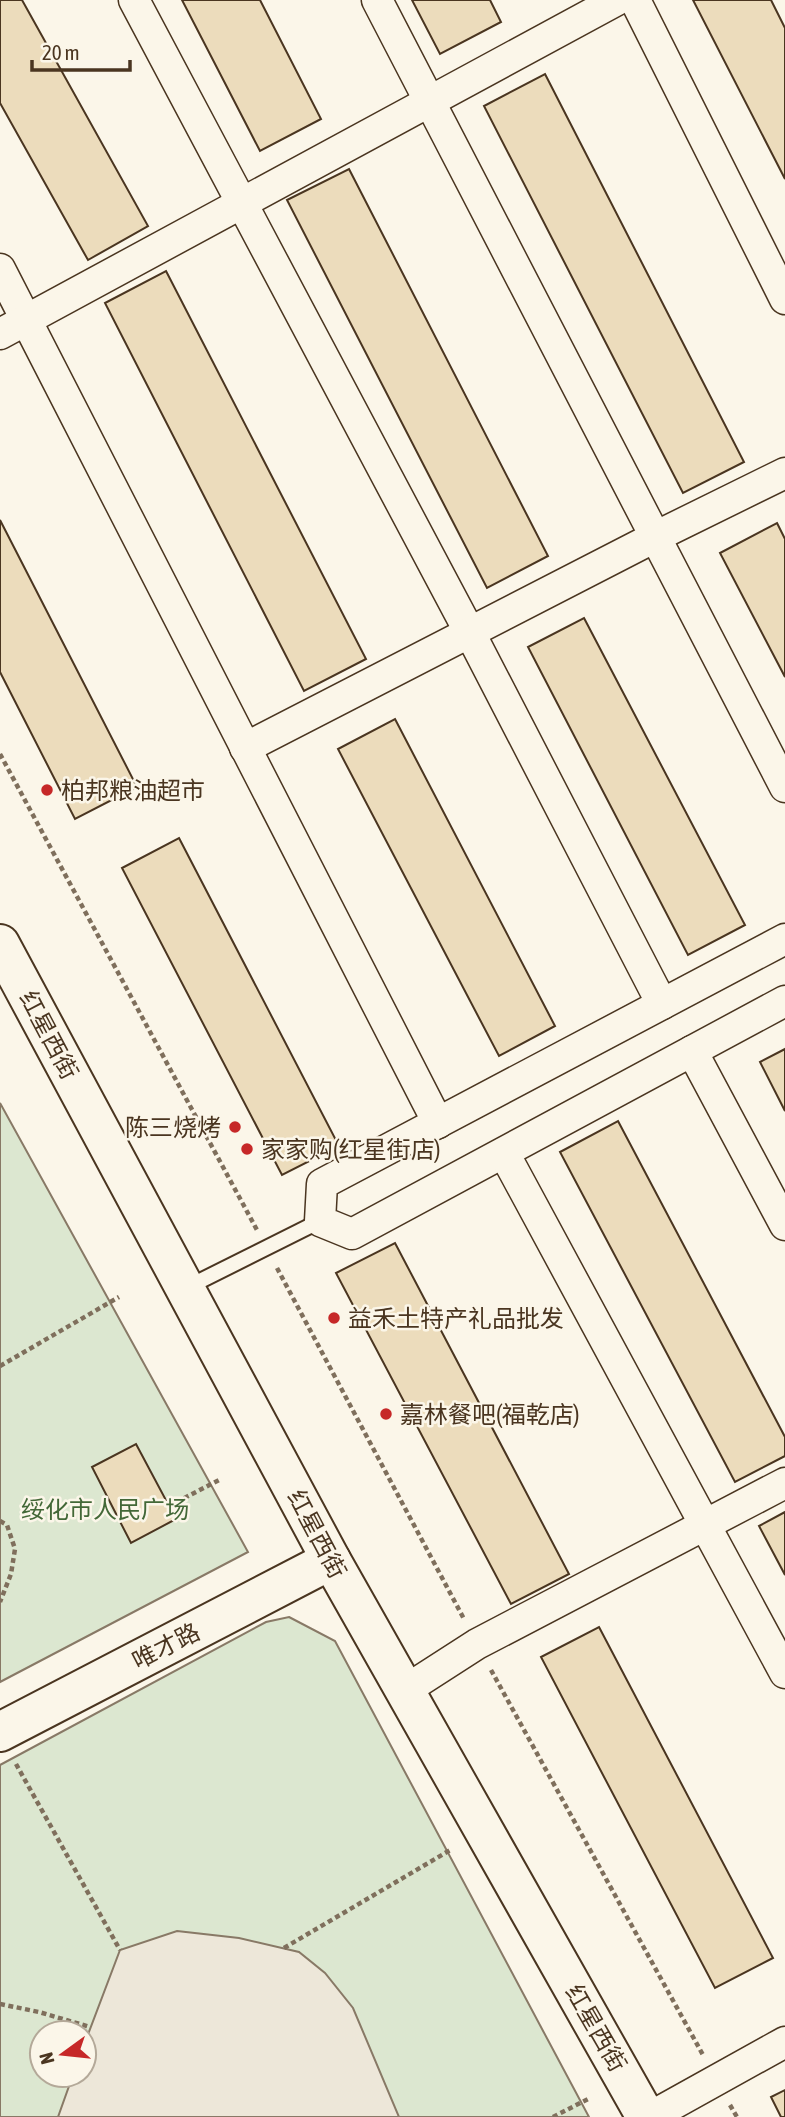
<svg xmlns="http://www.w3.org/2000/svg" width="785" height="2117" font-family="'Asap Condensed','Noto Sans SC',sans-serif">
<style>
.green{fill:#dce7d0;stroke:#887966;stroke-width:2;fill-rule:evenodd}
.parking{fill:#ede7d9;stroke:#887966;stroke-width:2}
.building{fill:#ecdcbc;stroke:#4a3520;stroke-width:2}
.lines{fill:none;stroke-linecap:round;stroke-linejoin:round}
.lane-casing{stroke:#4a3520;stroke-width:18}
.street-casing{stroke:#4a3520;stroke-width:33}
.secondary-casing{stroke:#4a3520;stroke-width:42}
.path{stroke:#7f6f5c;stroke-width:4.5;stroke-dasharray:5 3.5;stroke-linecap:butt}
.lane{stroke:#fbf6e9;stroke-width:14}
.street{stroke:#fbf6e9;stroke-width:30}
.secondary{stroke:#fbf6e9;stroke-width:38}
.poi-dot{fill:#c62828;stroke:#fbf6e9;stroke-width:2.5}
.labels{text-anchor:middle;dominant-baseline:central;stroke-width:5;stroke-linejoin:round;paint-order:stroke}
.poi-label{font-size:24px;fill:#4a3520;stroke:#fbf6e9;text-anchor:start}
.street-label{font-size:24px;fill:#4a3520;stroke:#fbf6e9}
.park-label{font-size:24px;fill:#436837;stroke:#fbf6e9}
</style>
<rect width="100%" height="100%" fill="#fbf6e9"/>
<g class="green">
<polygon points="0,1103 248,1552 0,1682"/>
<path d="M289,1617L335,1641L589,2117H0V1765L266,1622ZM42,2033H84V2075H42Z"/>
</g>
<polygon class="parking" points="177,1931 239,1938 299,1952 325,1973 353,2008 399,2117 58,2117 73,2075 84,2075 84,2045 120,1950"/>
<g class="building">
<polygon points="0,0 22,0 148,226 88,260 0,103"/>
<polygon points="182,0 260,0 321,119 260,151"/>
<polygon points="412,0 490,0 501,22 440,54"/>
<polygon points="693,0 771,0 785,28 785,179"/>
<polygon points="545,74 744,462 683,493 484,106"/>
<polygon points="349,169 548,556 487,588 287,200"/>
<polygon points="166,271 366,659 304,691 105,303"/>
<polygon points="0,520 137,787 75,819 0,672"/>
<polygon points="777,523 785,539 785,677 720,553"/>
<polygon points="584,618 745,925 688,955 528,647"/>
<polygon points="395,719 555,1026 499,1056 338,749"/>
<polygon points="179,838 339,1146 282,1175 122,868"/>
<polygon points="785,1049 785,1111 760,1062"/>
<polygon points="618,1121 785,1437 785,1456 735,1482 560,1152"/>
<polygon points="395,1243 569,1574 511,1604 336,1273"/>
<polygon points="136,1444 176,1519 131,1543 92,1467"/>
<polygon points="785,1512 785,1575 759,1526"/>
<polygon points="599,1627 773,1958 715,1988 541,1657"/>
<polygon points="785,2090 785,2117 781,2117 771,2097"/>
</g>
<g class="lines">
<defs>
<polyline id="lane" points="186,1288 320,1221"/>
<g id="street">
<polyline points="134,0 470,633 662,1004"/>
<polyline points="377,0 785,787"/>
<polyline points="635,0 785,299"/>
<polyline points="0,269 438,1123"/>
<polyline points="0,334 617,0"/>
<polyline points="245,748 657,536 785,473"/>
<polyline points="785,939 322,1184 320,1221 352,1234 785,1001"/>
<polyline points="692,1051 785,1225"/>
<polyline points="504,1153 785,1673"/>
<polyline points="404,1691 477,1644 785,1483"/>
<polyline points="650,2117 785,2042"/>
</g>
<g id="secondary">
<polyline points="0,944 331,1560 646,2117"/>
<polyline points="0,1732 331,1560"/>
</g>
</defs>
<use href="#lane" class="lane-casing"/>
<use href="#street" class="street-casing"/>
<use href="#secondary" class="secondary-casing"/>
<g class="path">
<polyline points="0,754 257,1230"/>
<polyline points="277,1268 464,1619"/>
<polyline points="0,1366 119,1297"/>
<polyline points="169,1506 219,1480"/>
<polyline points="0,1521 7,1525 15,1549 11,1574 0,1602"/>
<polyline points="491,1670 703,2055"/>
<polyline points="16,1764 120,1950"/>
<polyline points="284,1948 452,1849"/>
<polyline points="0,2004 39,2012 90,2027"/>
<polyline points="730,2105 737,2117"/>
<polyline points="553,2117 588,2099"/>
</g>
<use href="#lane" class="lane"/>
<use href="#street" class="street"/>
<use href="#secondary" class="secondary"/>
</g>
<g class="poi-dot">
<circle cx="47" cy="790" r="7"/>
<circle cx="235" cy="1127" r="7"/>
<circle cx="247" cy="1149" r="7"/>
<circle cx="334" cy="1318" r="7"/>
<circle cx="386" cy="1414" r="7"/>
</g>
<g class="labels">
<g class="poi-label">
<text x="61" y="790">柏邦粮油超市</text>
<text x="221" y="1127" text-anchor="end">陈三烧烤</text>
<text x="261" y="1149">家家购(红星街店)</text>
<text x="348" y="1318">益禾土特产礼品批发</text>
<text x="400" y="1414">嘉林餐吧(福乾店)</text>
</g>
<g class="street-label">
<text transform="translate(49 1035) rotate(62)">红星西街</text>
<text transform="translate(317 1534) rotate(62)">红星西街</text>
<text transform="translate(166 1646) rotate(-27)">唯才路</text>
<text transform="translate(596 2028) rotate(60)">红星西街</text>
</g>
<g class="park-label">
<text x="105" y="1509">绥化市人民广场</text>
</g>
</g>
<g transform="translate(63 2054) rotate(255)"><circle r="33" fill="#fbf6e9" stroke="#b4a999" stroke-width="2"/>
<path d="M0-5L12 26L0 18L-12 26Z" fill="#c62828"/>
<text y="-10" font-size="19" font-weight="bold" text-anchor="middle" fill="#4a3520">N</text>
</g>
<path d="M32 60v10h98v-10" fill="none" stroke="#4a3520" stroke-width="3.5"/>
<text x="42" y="60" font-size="21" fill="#4a3520" stroke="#fbf6e9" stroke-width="5" paint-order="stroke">20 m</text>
</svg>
